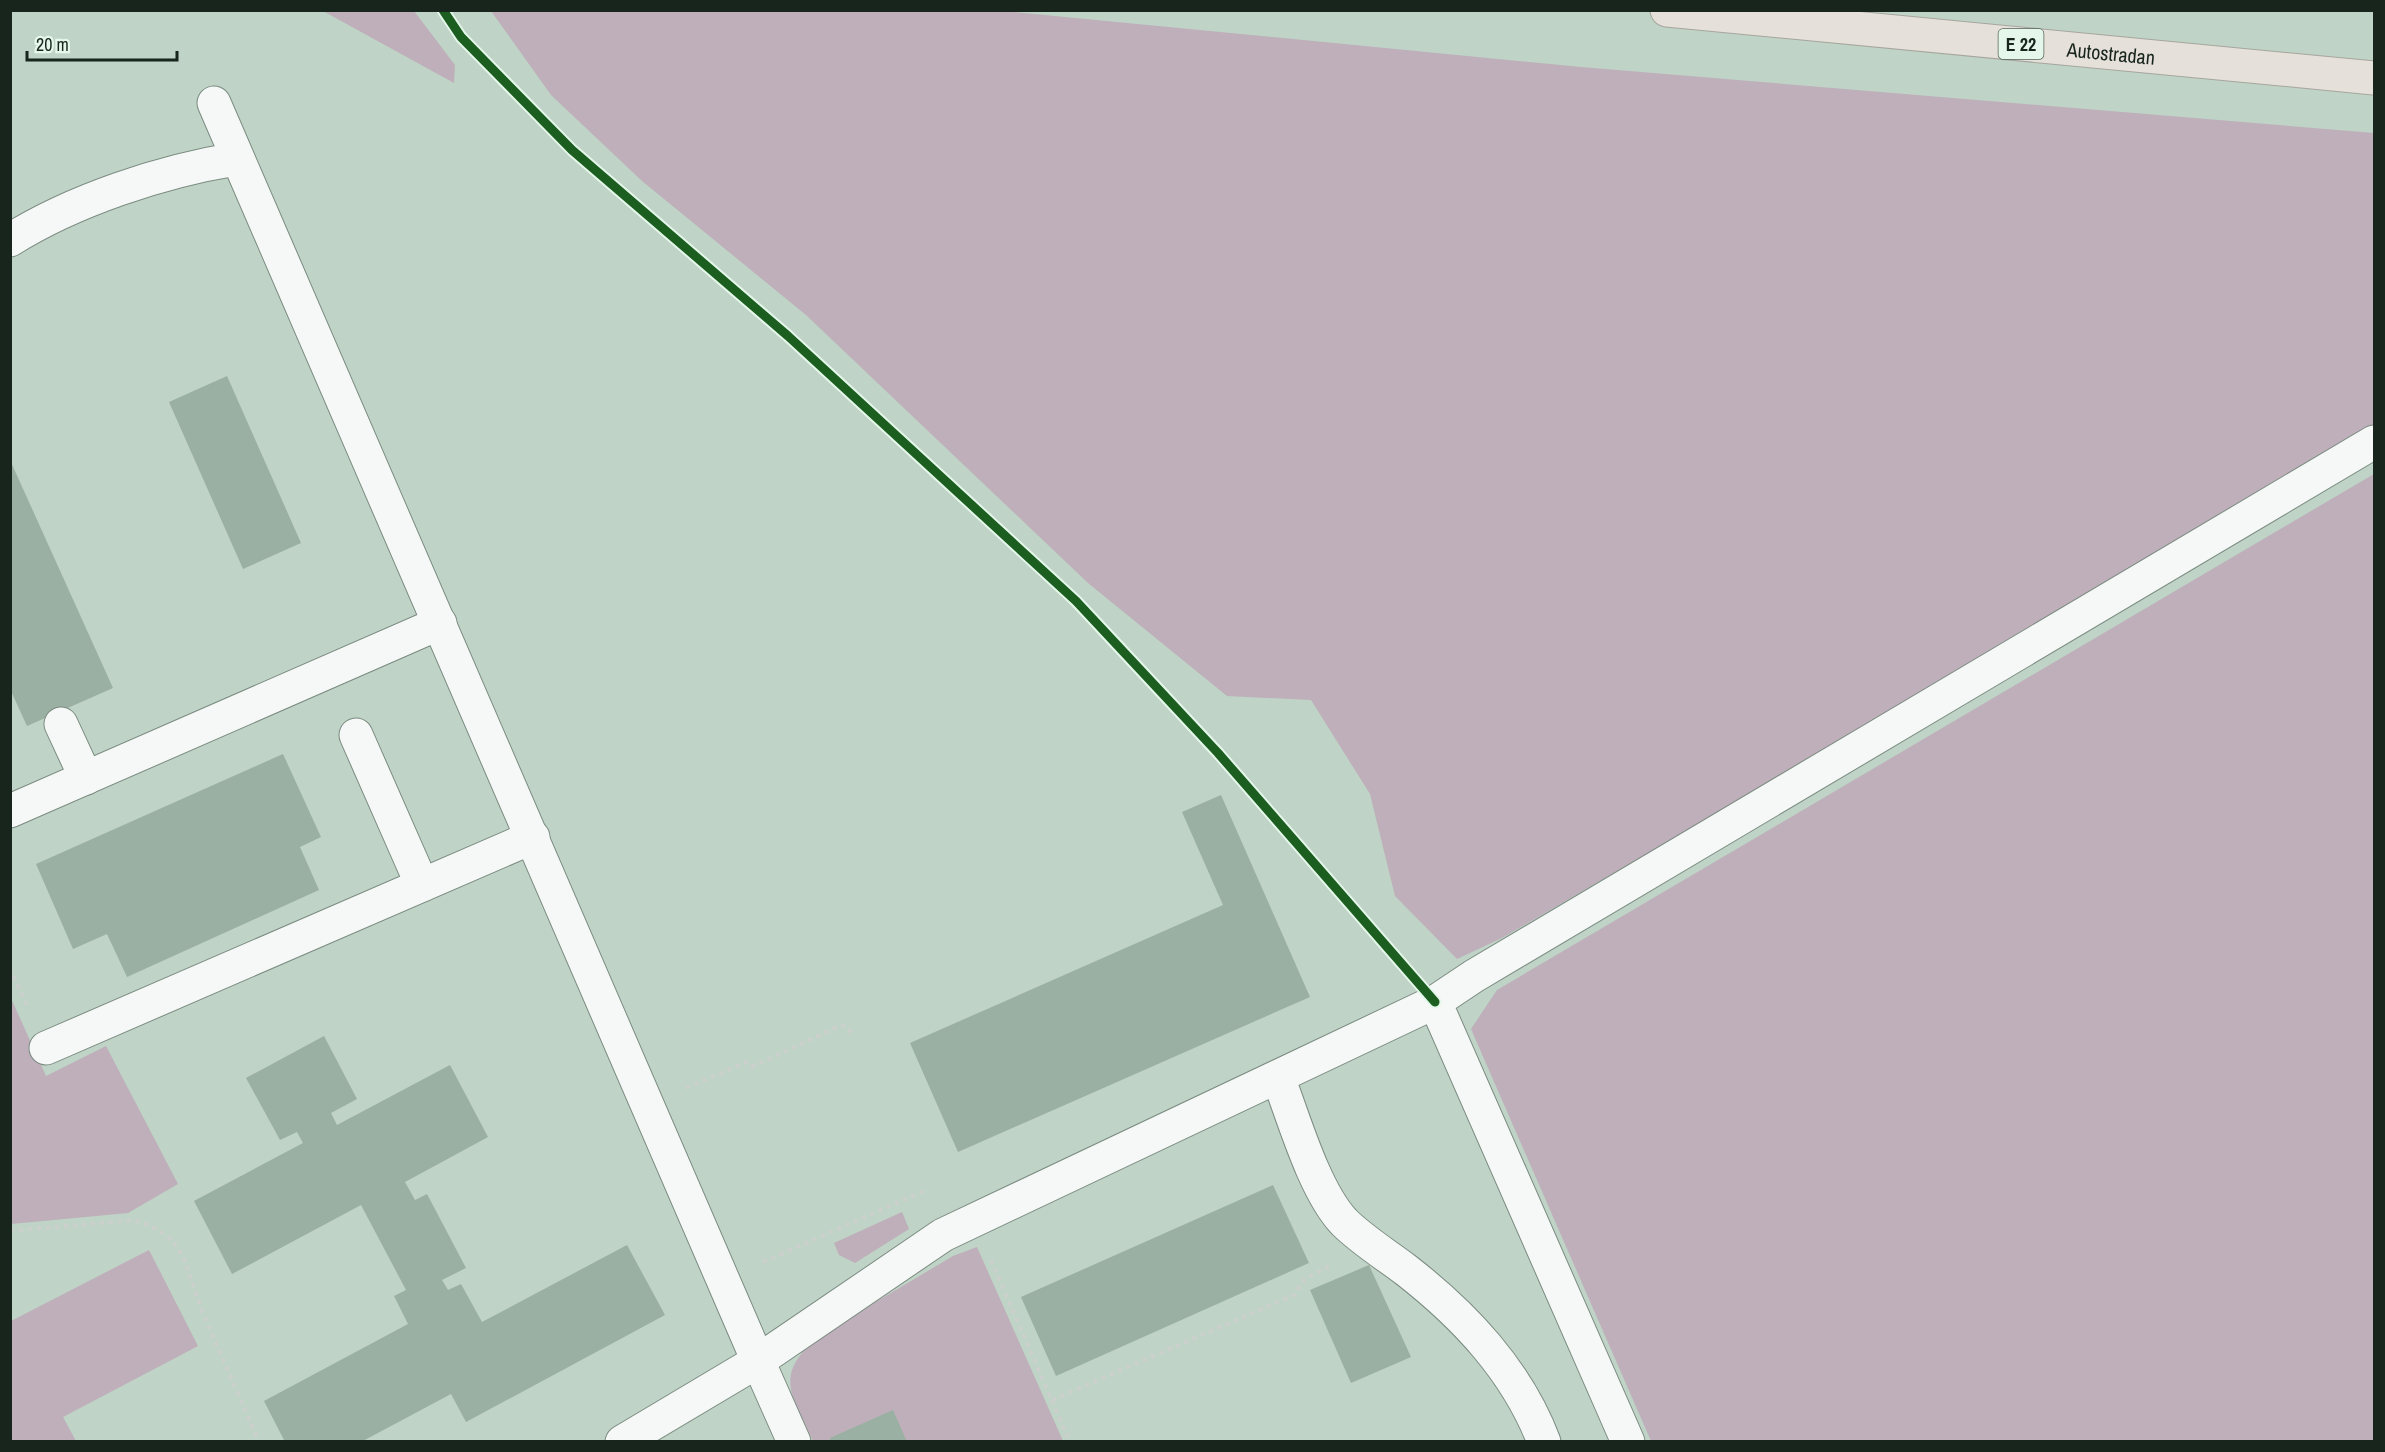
<svg xmlns="http://www.w3.org/2000/svg" width="2385" height="1452" font-family="'Archivo Narrow',sans-serif">
<style>
.green{fill:#beafba}
.building{fill:#9ab0a2}
.lines{fill:none;stroke-linecap:round;stroke-linejoin:round}
.minor-casing{stroke:#7b8b81;stroke-width:35}
.highway-casing{stroke:#a6a69d;stroke-width:35}
.path{stroke:#cbd0cd;stroke-width:4;stroke-dasharray:4.5 4.5;stroke-linecap:butt}
.minor{stroke:#f5f8f6;stroke-width:33}
.highway{stroke:#e6e0db;stroke-width:33}
.cycleway-casing{stroke:#e5f7ea;stroke-width:13}
.cycleway{stroke:#1b5e20;stroke-width:9}
.labels{text-anchor:middle;dominant-baseline:central;stroke-width:4.5;stroke-linejoin:round;paint-order:stroke}
.shield{fill:#e5f7ea;stroke:#55645a;stroke-width:1.5}
.shield-label{font-size:18px;font-weight:bold;fill:#17251c}
.street-label{font-size:20px;fill:#17251c;stroke:#e5f7ea}
</style>
<rect width="100%" height="100%" fill="#bfd3c6"/>
<g class="green">
<polygon points="323,11 414,11 455,65 454,83"/>
<polygon points="491,11 1003,11 1581,67 2374,133 2374,430 1502,938 1457,959 1395,896 1370,794 1311,700 1227,696 1088,583 806,315 642,181 551,95"/>
<polygon points="2374,474 2374,1441 1651,1441 1471,1029 1497,990"/>
<polygon points="10,996 46,1076 106,1046 178,1184 128,1213 11,1224"/>
<polygon points="902,1212 909,1229 855,1263 839,1255 834,1243"/>
<path d="M977,1247L1063,1441H813C792,1395 773,1377 817,1337L953,1256Z"/>
<polygon points="149,1250 198,1346 63,1417 76,1441 11,1441 11,1321"/>
</g>
<g class="building">
<polygon points="227,376 301,543 243,569 169,402"/>
<polygon points="10,460 113,688 27,726 10,689"/>
<polygon points="283,754 321,837 300,847 319,890 127,977 107,934 73,949 36,864"/>
<polygon points="1221,795 1310,997 958,1152 910,1043 1223,905 1182,812"/>
<polygon points="324,1036 357,1099 331,1113 337,1125 450,1065 488,1137 405,1182 415,1200 427,1194 466,1268 442,1280 448,1290 461,1284 482,1322 627,1245 665,1315 466,1422 451,1394 361,1442 285,1442 264,1401 408,1324 394,1296 406,1290 361,1205 232,1274 194,1201 303,1143 297,1132 280,1140 246,1078"/>
<polygon points="1273,1185 1309,1263 1056,1376 1021,1297"/>
<polygon points="1369,1265 1411,1357 1351,1383 1310,1290"/>
<polygon points="893,1410 907,1442 831,1442 830,1438"/>
</g>
<g class="lines">
<defs>
<g id="minor">
<polyline points="214,103 758,1361 622,1442"/>
<path d="M10,240C74,200 162,171 236,159"/>
<polyline points="61,724 86,778"/>
<polyline points="356,735 422,885"/>
<polyline points="10,811 440,623"/>
<polyline points="46,1048 533,837"/>
<path d="M1278,1077C1294,1119 1314,1190 1344,1222C1362,1240 1385,1254 1406,1270C1465,1316 1517,1371 1544,1442"/>
<polyline points="794,1442 758,1361 943,1235 1435,1002"/>
<polyline points="1628,1442 1435,1002 1474,976 2374,442"/>
</g>
<g id="highway">
<path id="s1" d="M1667,10L2374,78"/>
</g>
</defs>
<use href="#minor" class="minor-casing"/>
<use href="#highway" class="highway-casing"/>
<g class="path">
<polyline points="10,968 28,1008"/>
<polyline points="751,1067 842,1025 855,1035"/>
<polyline points="686,1088 749,1061"/>
<polyline points="10,1231 134,1220 152,1226 171,1239 183,1256 202,1311 259,1442"/>
<polyline points="991,1260 1070,1442"/>
<polyline points="763,1262 924,1191"/>
<polyline points="1052,1400 1294,1295 1305,1279 1329,1266"/>
</g>
<use href="#minor" class="minor"/>
<use href="#highway" class="highway"/>
<defs>
<polyline id="cycleway" points="443,10 461,37 572,150 788,336 1076,601 1218,753 1435,1002"/>
</defs>
<use href="#cycleway" class="cycleway-casing"/>
<use href="#cycleway" class="cycleway"/>
</g>
<g class="labels">
<rect class="shield" x="1998.5" y="29" width="45" height="30" rx="4.5"/>
<g class="shield-label">
<text x="2021" y="44">E 22</text>
</g>
<g class="street-label">
<text stroke="none"><textPath href="#s1" startOffset="446">Autostradan</textPath></text>
</g>
</g>
<rect width="2385" height="1452" fill="none" stroke="#17251c" stroke-width="24"/>
<path d="M27 51v9h150v-9" fill="none" stroke="#17251c" stroke-width="3"/>
<text x="36" y="51" font-size="18" fill="#17251c" stroke="#e5f7ea" stroke-width="4.5" paint-order="stroke">20 m</text>
</svg>
